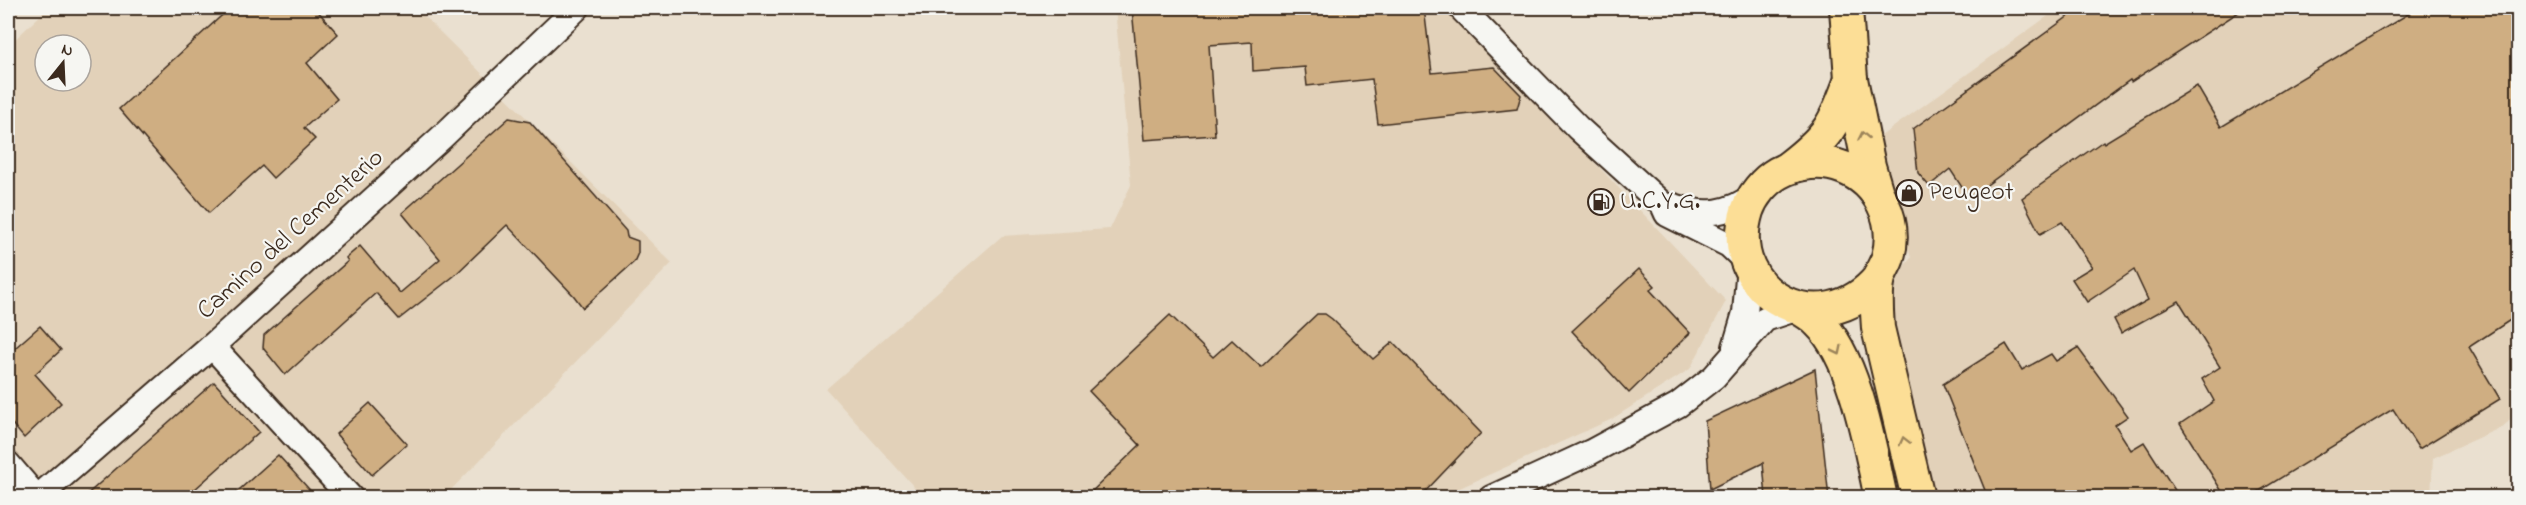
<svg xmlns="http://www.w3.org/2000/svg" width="2526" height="505" font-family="'Indie Flower',sans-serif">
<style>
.built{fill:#e2d1b9;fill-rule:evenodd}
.building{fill:#cfae82;stroke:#3b2a1e;stroke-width:1.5}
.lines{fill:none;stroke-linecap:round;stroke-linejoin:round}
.minor-casing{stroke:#3b2a1e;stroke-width:28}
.major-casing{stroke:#3b2a1e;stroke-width:36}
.minor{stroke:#f6f6f2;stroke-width:24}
.major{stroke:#fcde96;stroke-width:32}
.oneway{stroke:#9c845a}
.labels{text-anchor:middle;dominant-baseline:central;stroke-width:4.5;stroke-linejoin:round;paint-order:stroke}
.poi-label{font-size:26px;fill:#3b2a1e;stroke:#f6f6f2;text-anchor:start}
.street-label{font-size:26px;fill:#3b2a1e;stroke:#f6f6f2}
</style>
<rect width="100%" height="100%" fill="#eae0d0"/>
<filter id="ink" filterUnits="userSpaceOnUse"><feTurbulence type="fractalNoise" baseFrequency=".0167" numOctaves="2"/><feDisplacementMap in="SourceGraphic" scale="12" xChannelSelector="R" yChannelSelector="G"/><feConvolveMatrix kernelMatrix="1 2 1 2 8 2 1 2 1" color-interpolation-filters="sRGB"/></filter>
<g filter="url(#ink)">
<g class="built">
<path d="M48,8H416L672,263L444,497H8V46ZM45,45H81V81H45Z"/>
<polygon points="1115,8 1448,8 1726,301 1690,369 1612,419 1440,497 923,497 826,389 1002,236 1110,229 1131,185"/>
<polygon points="2059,8 2518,8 2518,414 2502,427 2433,458 2431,497 1929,497 1887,320 1893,279 1911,258 1886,170 1881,136"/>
</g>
<g class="building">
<polygon points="230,8 315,8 338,34 307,63 337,99 304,128 315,139 273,178 262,166 209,213 119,109"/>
<polygon points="1132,8 1424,8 1432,73 1494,67 1521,95 1517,109 1378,124 1372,79 1307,86 1305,67 1253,71 1252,42 1209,45 1215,135 1144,140"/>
<polygon points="2080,8 2245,8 2131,82 2130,80 1969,198 1950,169 1929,186 1918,173 1913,129"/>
<polygon points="2418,8 2518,8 2518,315 2469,347 2500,399 2419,449 2393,409 2248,498 2226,498 2180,424 2214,401 2202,379 2220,367 2179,301 2121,333 2114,319 2148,300 2134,270 2087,302 2072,279 2092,267 2062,222 2040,234 2022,198 2103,141 2104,143 2197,86 2221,127"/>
<polygon points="509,118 530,122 626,231 627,237 638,241 638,253 634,262 583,308 574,296 507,225 454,276 399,319 376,293 285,375 263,348 264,335 348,261 346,258 360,246 400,293 440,259 402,213"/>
<polygon points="1639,269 1655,286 1650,290 1690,333 1629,393 1572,331"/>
<polygon points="1317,314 1325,314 1332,319 1373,359 1393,342 1481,433 1419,498 1085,498 1140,445 1089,391 1170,315 1213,357 1232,340 1261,367"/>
<polygon points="40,326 61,350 35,374 61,403 24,438 8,419 8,354"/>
<polygon points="2006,344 2022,370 2051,354 2056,361 2078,348 2128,416 2115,425 2131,450 2144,442 2180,498 1988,498 1943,384"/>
<polygon points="1815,369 1829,498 1766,498 1763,463 1710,489 1705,421"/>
<polygon points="214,382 259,432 185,498 83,498"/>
<polygon points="370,403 407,444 372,475 336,434"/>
<polygon points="278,455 317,498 230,498"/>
</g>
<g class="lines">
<defs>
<g id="minor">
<polyline points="1461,8 1578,128 1663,205 1667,214 1729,245 1748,263"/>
<path d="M1674,206C1706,217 1729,214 1756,194"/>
<polyline points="212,346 351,498"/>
<polyline points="1735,347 1745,313 1749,265"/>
<polyline points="8,464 37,498"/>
<polyline points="37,498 212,346 442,137 577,8"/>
<polyline points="1491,498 1591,452 1678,405 1714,377 1765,319 1798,308"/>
</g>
<g id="major">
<polyline points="1846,8 1851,79 1869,166 1877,193"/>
<path d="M1789,167C1829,136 1834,126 1851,79"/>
<path d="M1879,278C1823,346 1721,295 1747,211C1752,196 1764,181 1778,173C1798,162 1822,159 1844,168C1879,182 1898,220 1888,257C1886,264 1881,270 1879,278C1875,293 1877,312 1878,328L1918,498"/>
<path d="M1799,308C1806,312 1813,316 1818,322C1855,357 1870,448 1881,498"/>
</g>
</defs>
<use href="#minor" class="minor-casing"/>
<use href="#major" class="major-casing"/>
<use href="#minor" class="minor"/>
<use href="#major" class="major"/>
</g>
<defs><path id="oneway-chevron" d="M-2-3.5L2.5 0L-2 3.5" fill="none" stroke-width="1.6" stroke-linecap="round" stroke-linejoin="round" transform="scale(1.5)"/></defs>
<g class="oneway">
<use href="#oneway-chevron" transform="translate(1863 136) rotate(-101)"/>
<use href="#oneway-chevron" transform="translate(1838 351) rotate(64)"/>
<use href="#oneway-chevron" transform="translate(1904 441) rotate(-104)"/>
</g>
</g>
<defs>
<symbol id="shop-ring" viewBox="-11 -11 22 22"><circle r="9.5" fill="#f6f6f2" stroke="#3b2a1e" stroke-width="1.5"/><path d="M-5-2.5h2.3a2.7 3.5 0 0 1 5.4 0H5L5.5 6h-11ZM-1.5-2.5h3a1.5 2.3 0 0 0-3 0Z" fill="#3b2a1e"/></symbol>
<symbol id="fuel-ring" viewBox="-11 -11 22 22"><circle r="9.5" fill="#f6f6f2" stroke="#3b2a1e" stroke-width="1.5"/><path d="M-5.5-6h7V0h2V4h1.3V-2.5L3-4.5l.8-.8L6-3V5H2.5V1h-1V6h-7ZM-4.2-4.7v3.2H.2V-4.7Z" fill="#3b2a1e"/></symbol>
</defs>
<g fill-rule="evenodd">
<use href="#shop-ring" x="1894" y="178" width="30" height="30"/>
<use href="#fuel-ring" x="1586" y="187" width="30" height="30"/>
</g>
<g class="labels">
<g class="poi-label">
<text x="1928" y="193">Peugeot</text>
<text x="1620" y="202">U.C.Y.G.</text>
</g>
<g class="street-label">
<text transform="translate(291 235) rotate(-42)">Camino del Cementerio</text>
</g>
</g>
<rect width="2526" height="505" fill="none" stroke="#f6f6f2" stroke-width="30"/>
<rect x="15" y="15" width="2496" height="475" fill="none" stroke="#3b2a1e" stroke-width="2" filter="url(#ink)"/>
<g transform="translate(63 63) rotate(18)"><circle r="28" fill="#f6f6f2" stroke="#aba49d" stroke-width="1.5"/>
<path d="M0-4.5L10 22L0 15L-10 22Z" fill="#3b2a1e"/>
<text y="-9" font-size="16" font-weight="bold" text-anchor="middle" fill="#3b2a1e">N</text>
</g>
</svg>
